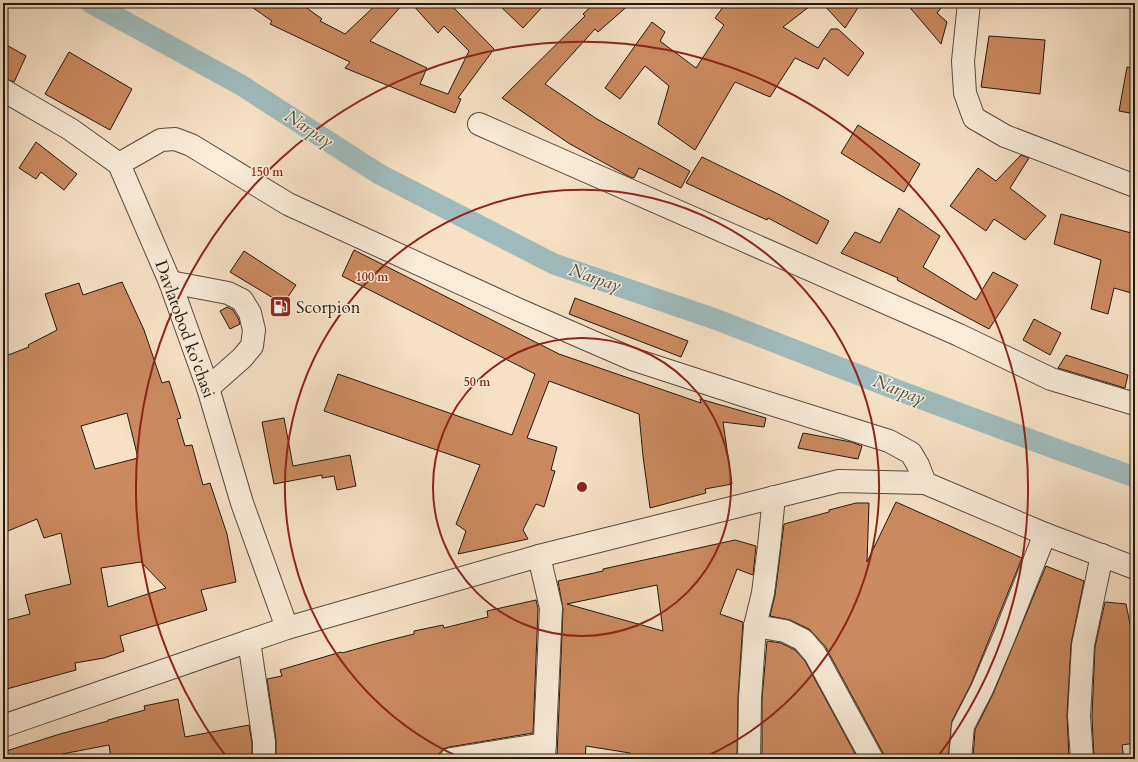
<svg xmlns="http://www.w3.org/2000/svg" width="1138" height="762" font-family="Cardo,serif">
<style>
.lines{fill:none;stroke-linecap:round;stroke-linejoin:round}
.canal{stroke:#a0bbbd;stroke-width:21}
.building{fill:#cc8a60;stroke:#221810;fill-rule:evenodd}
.minor-casing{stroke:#574a3d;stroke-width:24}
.minor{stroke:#f9ecd9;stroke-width:22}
.ring{fill:none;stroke:#8f2418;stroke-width:2}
.labels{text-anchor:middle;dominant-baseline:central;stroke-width:3;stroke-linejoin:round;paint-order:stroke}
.poi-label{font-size:17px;fill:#221810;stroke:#f9ecd9;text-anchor:start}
.street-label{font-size:17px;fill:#221810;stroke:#f9ecd9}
.water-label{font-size:18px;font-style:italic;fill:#4e514d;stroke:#f9ecd9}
.centre{fill:#8f2418;stroke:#f9ecd9;stroke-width:2}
.ring-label{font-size:12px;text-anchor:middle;font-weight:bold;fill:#8f2418;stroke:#f9ecd9;stroke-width:3;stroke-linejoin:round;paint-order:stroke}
</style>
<rect width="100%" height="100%" fill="#f6e1c4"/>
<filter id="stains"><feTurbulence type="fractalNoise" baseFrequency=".005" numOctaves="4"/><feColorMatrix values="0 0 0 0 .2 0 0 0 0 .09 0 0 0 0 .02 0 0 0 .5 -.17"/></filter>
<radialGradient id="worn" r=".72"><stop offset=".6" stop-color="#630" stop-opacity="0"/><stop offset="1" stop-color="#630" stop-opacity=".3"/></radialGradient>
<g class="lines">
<polyline class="canal" points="91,3 241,85 379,174 554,264 715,319 900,391 1056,449 1135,477"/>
</g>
<g class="building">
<polygon points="246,3 300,3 322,19 320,21 345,34 378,3 404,3 370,41 427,68 420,84 448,94 469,51 444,26 438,33 411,3 449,3 494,49 458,98 461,99 455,113 345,68 350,62 270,24 272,21"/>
<polygon points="497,3 546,3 523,28"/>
<polygon points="595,3 631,3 598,32 595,29 545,84 597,119 690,171 681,188 639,168 634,178 630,177 570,144 502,98 585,16 583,14"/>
<polygon points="726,3 814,3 783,27 818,48 831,29 838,29 864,53 848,76 824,58 818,69 795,58 770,97 735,82 695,150 658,124 669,86 645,66 620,99 605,88 652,22 665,32 660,41 696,68 724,25 715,18"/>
<polygon points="822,3 861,3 845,28"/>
<polygon points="906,3 945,3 937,13 947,22 941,44"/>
<polygon points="989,36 1045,40 1040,94 981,87"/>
<polygon points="3,43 26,56 14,82 3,78"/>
<polygon points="69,52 132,89 110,130 45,94"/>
<polygon points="1127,67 1135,68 1135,114 1119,111"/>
<polygon points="858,125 920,164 904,192 841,153"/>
<polygon points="36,142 77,174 64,190 41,172 36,179 19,168"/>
<polygon points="1021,155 1029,158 1010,188 1046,216 1025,240 994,219 986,231 950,206 978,168 996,181"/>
<polygon points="702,157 778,194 829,221 817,244 768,218 767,220 686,183"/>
<polygon points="899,208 940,236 923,267 976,300 993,272 1018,285 989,329 897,280 898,278 841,253 855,232 880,243"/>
<polygon points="1061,214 1135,234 1135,294 1114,288 1108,314 1091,309 1101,260 1054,244"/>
<polygon points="354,250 559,354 701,403 700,399 766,418 764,427 723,422 732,484 705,489 706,493 650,508 643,456 639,414 549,381 527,438 557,447 551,470 555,471 544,507 536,504 523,530 528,539 458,554 466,531 456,524 480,465 324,411 338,374 512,435 535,374 342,276"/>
<polygon points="244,251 296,285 283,304 230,272"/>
<path d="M122,282L144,330L162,383L169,381L181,418L177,419L185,446L192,445L203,485L210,483L227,534L236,582L201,590L207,610L120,636L124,651L104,658L75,663L76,670L3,690V621L30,614L25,595L71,584L61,533L44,538L37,519L3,533V357L29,347L28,345L57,330L45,294L79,283L83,295ZM127,413L138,458L95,469L81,426ZM141,562L166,588L108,607L101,568Z"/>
<polygon points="575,298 688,341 681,357 569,314"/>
<polygon points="227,307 233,310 238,318 240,324 230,329 220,311"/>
<polygon points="1034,319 1061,333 1050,355 1023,340"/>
<polygon points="1066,355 1128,375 1125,388 1058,368"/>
<polygon points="284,418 293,466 350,455 356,486 337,490 334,476 322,478 322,475 274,484 262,422"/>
<polygon points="803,433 851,442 862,446 858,459 798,448"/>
<polygon points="896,502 1022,558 971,684 952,721 948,759 884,759 883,753 825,646 809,629 790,620 770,616 775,595 784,524 829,512 829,510 856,503 869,503 867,562"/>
<path d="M735,540L756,546L753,575L737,569L720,614L743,622L738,697L737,759H629L630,753L586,746L585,759L557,756L563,609L558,581L603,571V569ZM657,585L663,631L567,604Z"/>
<polygon points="1046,566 1084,581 1071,644 1067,715 1069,759 973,759 975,730 993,694"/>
<polygon points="536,600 538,609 533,733 449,747 443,749 439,754 418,759 276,759 276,740 267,679 282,676 280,670 341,652 342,653 382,642 414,634 414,631 443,625 444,628 488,617 487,611"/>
<polygon points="1105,602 1126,604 1131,629 1135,627 1135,743 1122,745 1124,759 1094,759 1092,716 1095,647"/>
<polygon points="767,641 781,643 795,650 805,661 858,759 762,759 762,699"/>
<polygon points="178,699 185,737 249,725 252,743 252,759 111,759 109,745 62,754 63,759 3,759 3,752 60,734 108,721 108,720 145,710 144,706"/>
</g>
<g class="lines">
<defs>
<g id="minor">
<polyline points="969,3 963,61 965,93 974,118 1005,136 1135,186"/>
<polyline points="3,90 70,129 119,164 170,282 208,388 242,503 287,628"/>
<polyline points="479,124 959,335 1051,379 1135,404"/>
<polyline points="119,164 161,140 175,139 191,145 288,204 517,309 632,359 752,398 889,441 911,453 918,465 925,483"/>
<polyline points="170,282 228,293 242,300 250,313 254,330 252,346 242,358 208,388"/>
<polyline points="539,556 551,608 544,759"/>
<polyline points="755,626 785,631 803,640 815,654 872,759"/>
<polyline points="249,641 264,742 264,759"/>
<polyline points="3,726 287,628 539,556 839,481 925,483 1045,534 1135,568"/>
<polyline points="451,759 545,744"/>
<polyline points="749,759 750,698 755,626 763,593 769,546 774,497"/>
<polyline points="960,759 963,726 982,689 1004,637 1045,534"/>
<polyline points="1082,759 1079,716 1083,645 1102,555"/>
</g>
</defs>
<use href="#minor" class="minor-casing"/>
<use href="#minor" class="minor"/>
</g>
<g class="ring">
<circle cx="582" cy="487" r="149"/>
<path d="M461 758A297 297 0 1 1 703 758"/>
<path d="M228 759A446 446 0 1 1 936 759"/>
</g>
<defs>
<symbol id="fuel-square" viewBox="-11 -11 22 22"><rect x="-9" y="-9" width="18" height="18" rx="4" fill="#8f2418" stroke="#f9ecd9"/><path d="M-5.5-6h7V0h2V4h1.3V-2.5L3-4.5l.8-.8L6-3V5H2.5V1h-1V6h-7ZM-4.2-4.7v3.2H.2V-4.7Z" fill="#fff"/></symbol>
</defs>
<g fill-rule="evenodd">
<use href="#fuel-square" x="268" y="294" width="25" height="25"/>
</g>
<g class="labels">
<g class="poi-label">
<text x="296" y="307">Scorpion</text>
</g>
<g class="street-label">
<text transform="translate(185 329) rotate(70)">Davlatobod ko'chasi</text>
</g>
<g class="water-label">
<text transform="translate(309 129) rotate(33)">Narpay</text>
<text transform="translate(595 278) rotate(19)">Narpay</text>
<text transform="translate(899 390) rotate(21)">Narpay</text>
</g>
</g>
<circle cx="582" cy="487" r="6" class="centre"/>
<g class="ring-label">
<text x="267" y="176">150 m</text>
<text x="372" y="281">100 m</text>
<text x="477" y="386">50 m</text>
</g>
<rect width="1138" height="762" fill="none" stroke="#f6e1c4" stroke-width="16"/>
<rect x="4" y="4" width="1130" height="754" fill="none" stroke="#221810" stroke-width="2"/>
<rect x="8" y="8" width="1122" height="746" fill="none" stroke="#221810"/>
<rect width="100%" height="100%" filter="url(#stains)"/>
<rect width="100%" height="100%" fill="url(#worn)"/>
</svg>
